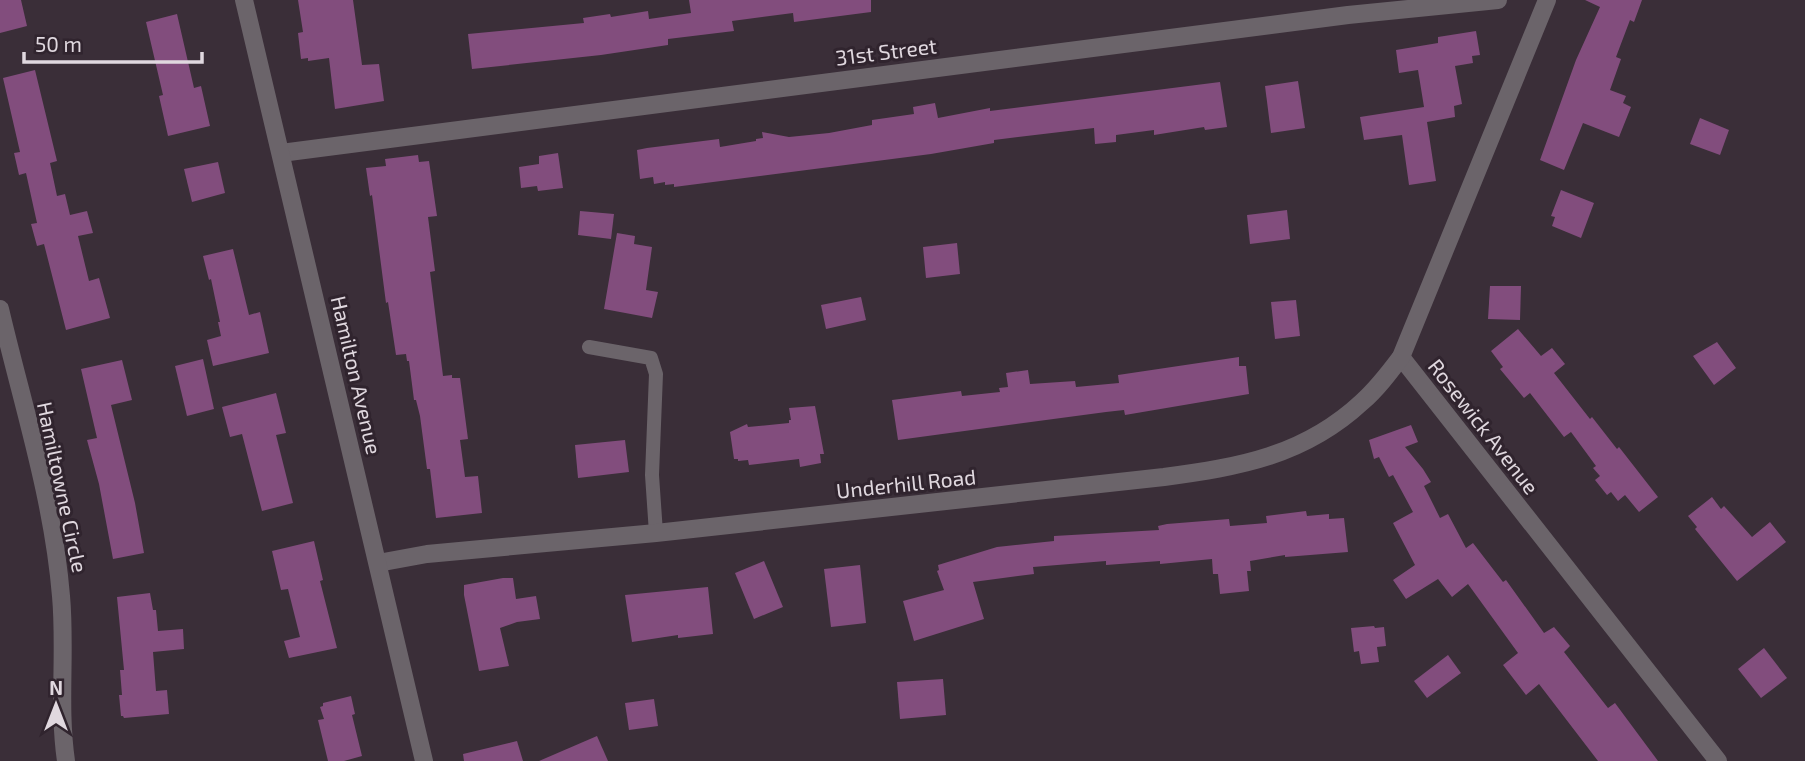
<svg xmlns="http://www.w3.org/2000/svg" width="1805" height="761" font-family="'Exo 2',sans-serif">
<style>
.building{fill:#824d7d}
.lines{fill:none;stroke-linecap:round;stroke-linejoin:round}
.service{stroke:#6b646a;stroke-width:14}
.minor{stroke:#6b646a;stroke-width:18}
.tertiary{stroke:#6b646a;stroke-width:18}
.labels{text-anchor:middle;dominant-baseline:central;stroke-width:6;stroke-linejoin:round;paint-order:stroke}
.street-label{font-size:21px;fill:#e0d8df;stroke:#30242e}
</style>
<rect width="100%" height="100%" fill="#3a2e38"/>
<g class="building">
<polygon points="0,0 21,0 27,26 0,33"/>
<polygon points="298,0 353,0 362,65 379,64 384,101 335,109 329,58 308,61 308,58 301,59 298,33 303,32"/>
<polygon points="689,0 871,0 871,12 794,22 793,13 732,21 734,31 668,39 668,45 601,55 472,69 468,34 584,23 583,18 610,14 611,17 648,11 649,19 691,13"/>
<polygon points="1585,0 1642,0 1634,22 1630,20 1616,57 1621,59 1610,90 1626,96 1623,103 1631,107 1619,137 1583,123 1564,170 1540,160 1576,60 1600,7"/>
<polygon points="177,14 194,88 201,86 210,126 168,136 159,96 163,95 146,22"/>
<polygon points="1476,31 1480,55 1472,56 1473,63 1455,66 1462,104 1454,106 1455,117 1427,122 1436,181 1409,185 1402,135 1364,140 1360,117 1424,107 1418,70 1399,73 1396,50 1438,43 1438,37"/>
<polygon points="35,70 57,161 50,163 57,196 65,194 70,215 87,211 93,233 78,236 89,281 99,278 110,318 66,330 44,244 37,246 31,224 37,223 26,173 19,175 14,153 20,152 3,78"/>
<polygon points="1298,81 1305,128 1271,133 1265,86"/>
<polygon points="1220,82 1227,127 1205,130 1204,127 1154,135 1154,130 1116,135 1116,142 1095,144 1094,128 994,140 994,143 931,154 674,187 674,184 665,185 665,182 654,184 653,177 640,179 637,150 647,148 719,139 720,147 756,141 756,139 763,138 762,132 789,137 829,133 872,125 872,120 914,114 913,107 935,103 938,118 990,108 990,111"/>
<polygon points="1700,118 1729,130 1720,155 1690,144"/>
<polygon points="558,153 563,188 538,191 537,186 521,188 519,167 539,164 539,156"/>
<polygon points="418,155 419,162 429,161 437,216 428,217 435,271 430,272 443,376 452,375 452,378 460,378 468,439 460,440 465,477 478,476 482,513 436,518 430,469 427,469 420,416 416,400 414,400 409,361 407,361 406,354 396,355 388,302 386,303 372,195 370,196 366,168 386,166 385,159"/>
<polygon points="218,162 225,193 192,202 184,169"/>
<polygon points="1561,190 1594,203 1581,238 1552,226 1555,217 1551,216"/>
<polygon points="1287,210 1290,239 1250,244 1247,215"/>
<polygon points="580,211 614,214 611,239 578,235"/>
<polygon points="617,233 635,236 634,244 652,247 646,290 658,292 652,318 604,309"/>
<polygon points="957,243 960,274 926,278 923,247"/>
<polygon points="233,249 249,315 260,312 269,353 213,366 207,340 221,336 218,322 220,322 211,279 209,280 203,256"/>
<polygon points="1490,286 1521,286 1520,320 1488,319"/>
<polygon points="861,297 866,320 826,329 821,305"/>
<polygon points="1296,300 1300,336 1275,339 1271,302"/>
<polygon points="1518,329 1541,356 1552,348 1565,364 1554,373 1590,419 1592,417 1617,449 1619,447 1658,497 1639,512 1625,495 1618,501 1611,492 1607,495 1595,480 1600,476 1593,468 1596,466 1571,432 1564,437 1530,393 1524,398 1500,369 1503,367 1491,351"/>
<polygon points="1717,342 1736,368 1714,385 1693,356"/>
<polygon points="1239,357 1239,366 1246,366 1249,394 1125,415 1124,410 1106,412 898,440 892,400 961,391 962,396 1000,392 999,388 1008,387 1006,373 1028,370 1030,384 1075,381 1076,387 1119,383 1118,375"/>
<polygon points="203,359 214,409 187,416 175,366"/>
<polygon points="122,360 132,400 111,405 135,503 144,553 113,559 99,484 87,440 97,438 81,369"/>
<polygon points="276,393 286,433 276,435 293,503 262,511 242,434 230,437 222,407"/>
<polygon points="815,406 824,454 820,454 821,463 800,467 799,459 749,465 748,460 738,461 738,459 734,459 730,432 747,424 748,427 789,423 789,420 791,420 789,408"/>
<polygon points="1411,425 1418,442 1405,447 1423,469 1431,482 1424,486 1440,518 1448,514 1466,548 1473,543 1503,582 1506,580 1544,633 1554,627 1570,646 1564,652 1608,708 1615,703 1658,761 1598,761 1539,684 1526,695 1503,665 1518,653 1468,584 1452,597 1438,579 1406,599 1393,580 1415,565 1393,523 1413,512 1393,475 1389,477 1379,457 1374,459 1369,440"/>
<polygon points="625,440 629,472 578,478 575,445"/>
<polygon points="1712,497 1721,509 1724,506 1752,537 1770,522 1786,542 1737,581 1695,529 1697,527 1688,516"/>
<polygon points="1306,511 1307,516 1329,514 1329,519 1344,518 1348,552 1285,557 1285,555 1250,561 1251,571 1247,571 1249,591 1220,594 1218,574 1213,574 1212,559 1160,564 1160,561 1106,565 1106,561 1033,567 1034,574 973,582 984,619 914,641 903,601 944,590 937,571 939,570 938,565 997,547 1054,541 1054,536 1159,530 1158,526 1167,524 1229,519 1230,526 1267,523 1266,516"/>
<polygon points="314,541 323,580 320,581 337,648 289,658 284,641 300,637 288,589 281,590 272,551"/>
<polygon points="764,561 783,607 754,619 735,573"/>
<polygon points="860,565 866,623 831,627 824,569"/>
<polygon points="503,578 513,578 516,599 536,596 540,619 517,622 500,628 509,666 479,671 464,595 464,585"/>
<polygon points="708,587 713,634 678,638 678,635 632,642 625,595"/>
<polygon points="150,593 153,610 156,610 158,631 183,629 184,649 153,652 156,691 167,690 169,714 124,718 123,716 121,716 119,695 122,695 120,670 124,670 117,597"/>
<polygon points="1374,626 1375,628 1384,627 1386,646 1377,647 1379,662 1361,664 1359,651 1354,652 1351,628"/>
<polygon points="1764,648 1787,678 1761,698 1738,669"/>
<polygon points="1448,655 1461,673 1427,698 1414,681"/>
<polygon points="943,679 946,715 900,719 897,682"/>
<polygon points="351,696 355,714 352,715 362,756 344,761 328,761 318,720 324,719 320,707 323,706 323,703"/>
<polygon points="654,699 658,726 629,730 625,703"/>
<polygon points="597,736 608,761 539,761"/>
<polygon points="517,741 523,761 464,761 463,754"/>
</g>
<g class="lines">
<polyline class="service" points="589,347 651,358 656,374 652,475 656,533"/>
<g class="minor">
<polyline points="281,153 1348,15 1498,0"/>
<path d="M0,309C22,403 53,498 61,596C66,651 58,706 66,761"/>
<polyline points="1401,357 1718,761"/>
<path d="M378,563L427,554L656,533L1164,477C1239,467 1304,456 1362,402C1377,389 1389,373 1401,357L1547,0"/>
</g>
<polyline class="tertiary" points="244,0 424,761"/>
</g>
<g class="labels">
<g class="street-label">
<text transform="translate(886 51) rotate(-7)">31st Street</text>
<text transform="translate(357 375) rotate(77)">Hamilton Avenue</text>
<text transform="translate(1484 426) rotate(52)">Rosewick Avenue</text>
<text transform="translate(906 483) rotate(-6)">Underhill Road</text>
<text transform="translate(63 487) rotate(78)">Hamiltowne Circle</text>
</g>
</g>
<g transform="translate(56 705)" stroke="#30242e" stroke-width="5" paint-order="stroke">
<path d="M0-5L12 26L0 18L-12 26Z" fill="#e0d8df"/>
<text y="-10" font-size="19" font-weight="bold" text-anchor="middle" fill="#e0d8df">N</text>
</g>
<path d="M24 52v10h178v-10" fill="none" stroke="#e0d8df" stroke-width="3.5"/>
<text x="35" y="52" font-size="21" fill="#e0d8df" stroke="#30242e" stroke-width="5" paint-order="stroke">50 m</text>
</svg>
